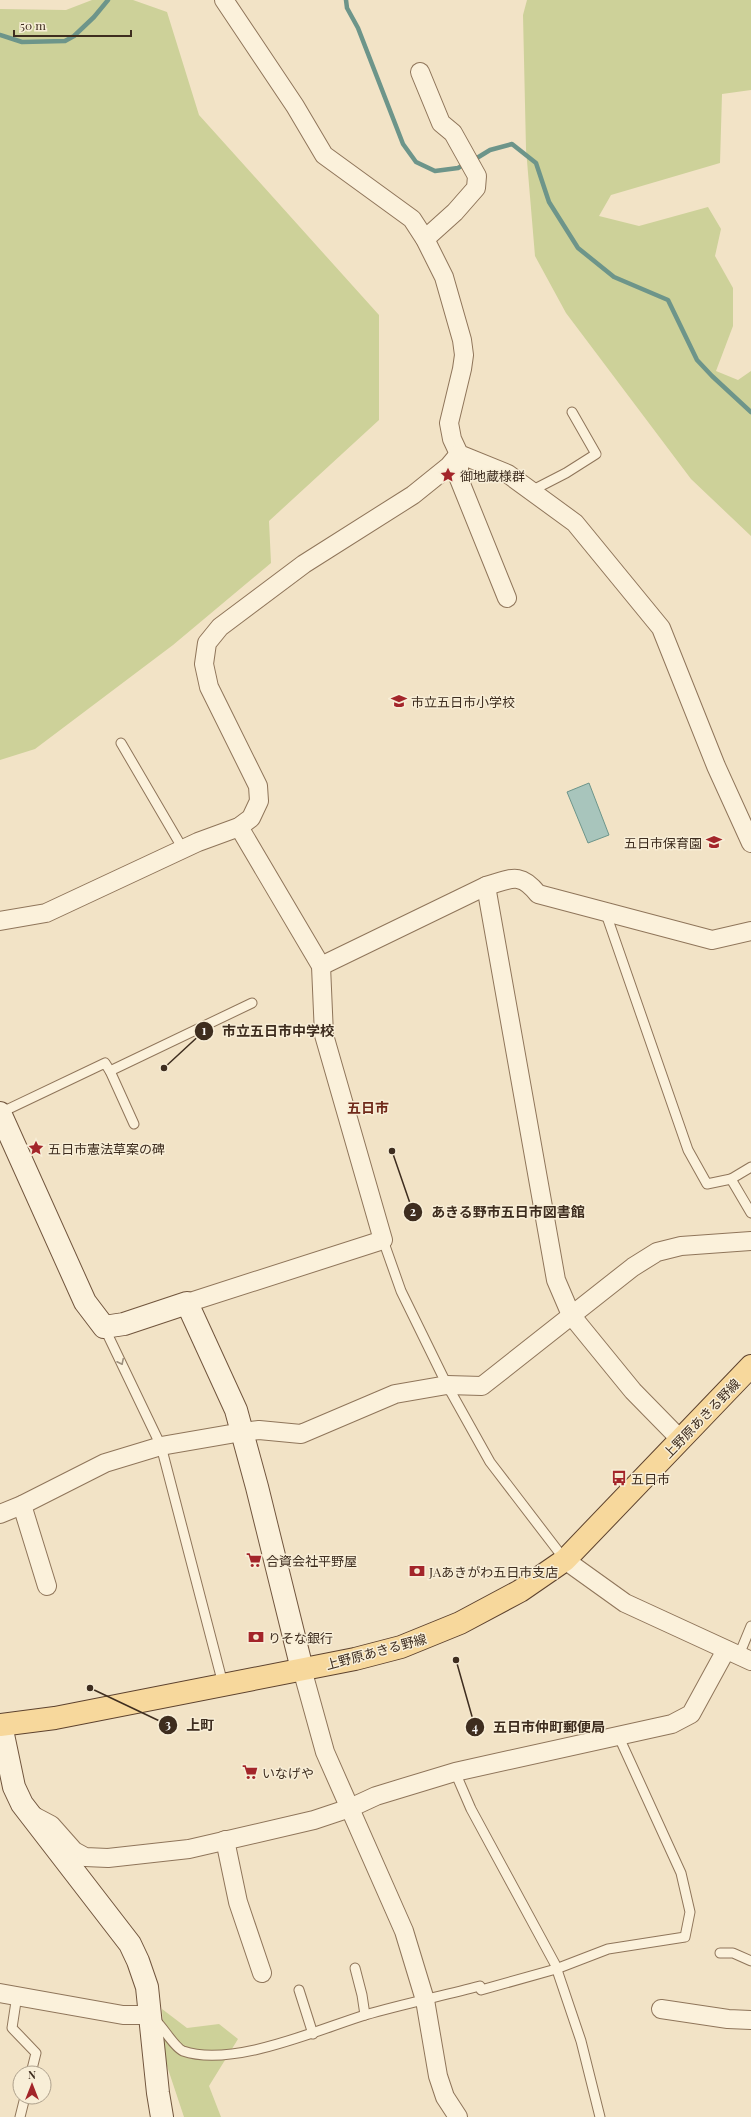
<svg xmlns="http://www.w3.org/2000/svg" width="751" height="2117" font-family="'Playfair Display','Noto Sans JP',serif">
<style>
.green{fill:#cdd199}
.water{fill:#a8c5bc;stroke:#6d958a}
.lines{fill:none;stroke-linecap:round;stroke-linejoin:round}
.stream{stroke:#6d958a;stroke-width:4.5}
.lane-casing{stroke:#8f755a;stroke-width:11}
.street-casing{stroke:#8f755a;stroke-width:20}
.secondary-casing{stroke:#71553d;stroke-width:24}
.primary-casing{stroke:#5d422e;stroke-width:24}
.lane{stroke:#fbf1db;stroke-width:9}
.street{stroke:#fbf1db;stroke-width:18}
.secondary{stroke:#fbf1db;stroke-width:22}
.primary{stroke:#f7d89c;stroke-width:22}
.oneway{stroke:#9c8f7d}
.labels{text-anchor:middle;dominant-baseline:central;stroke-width:3;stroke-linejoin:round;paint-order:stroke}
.poi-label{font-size:13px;fill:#3e2d1f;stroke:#f8eed7;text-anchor:start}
.street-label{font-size:13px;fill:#3e2d1f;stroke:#f8eed7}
.neighbourhood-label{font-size:14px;font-weight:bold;fill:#6f291a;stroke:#f8eed7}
.leader{fill:none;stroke:#3e2d1f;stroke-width:1.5}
.callout-dot{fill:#3e2d1f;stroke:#f8eed7;stroke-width:1.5}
.mark-label{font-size:12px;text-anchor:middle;font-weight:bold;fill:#fff}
.callout-label{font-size:14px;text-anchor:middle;font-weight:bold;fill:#3e2d1f;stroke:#f8eed7;stroke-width:3;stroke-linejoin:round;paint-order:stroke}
</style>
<rect width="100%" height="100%" fill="#f2e3c6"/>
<g class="green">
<polygon points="92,0 133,0 167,12 199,115 379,315 379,420 269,521 271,563 173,645 35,749 0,760 0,9 66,10"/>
<polygon points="527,0 751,0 751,90 722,94 720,163 611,195 599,216 639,226 708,207 721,229 715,256 733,288 733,326 716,371 738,380 751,371 751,536 691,479 566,313 535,256 526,149 523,15"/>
<polygon points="162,2009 187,2028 219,2024 238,2039 209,2086 221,2117 184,2117 165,2060"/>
</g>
<polygon class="water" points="589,783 609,835 588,843 567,792"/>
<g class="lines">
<g class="stream">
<polyline points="346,0 347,8 358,28 403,144 416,162 435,171 458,168 465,164"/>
<polyline points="0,35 22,42 65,41 74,36 94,17 108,0"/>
<polyline points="472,161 490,150 512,144 536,163 549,202 578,248 614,277 668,300 697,360 712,376 751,412"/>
</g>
<defs>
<g id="lane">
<polyline points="531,491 566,473 596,454 572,412"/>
<polyline points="121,743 183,849"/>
<polyline points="605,911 688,1150 707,1184 731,1179 751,1213"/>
<polyline points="110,1071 134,1124"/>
<polyline points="0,1113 105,1063 110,1071 252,1003"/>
<polyline points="731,1179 751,1167"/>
<polyline points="383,1240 401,1291 447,1385 490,1462 565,1560"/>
<polyline points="104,1327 161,1446 223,1684"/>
<polyline points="739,1655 751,1626"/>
<polyline points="455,1772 471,1809 555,1964 581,2041 600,2117"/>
<polyline points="720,1953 733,1953 751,1961"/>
<polyline points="355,1968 362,1995 365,2015"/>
<polyline points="299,1990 313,2034"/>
<polyline points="17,1995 12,2028 36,2053 31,2073"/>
<path d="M155,2020C163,2027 175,2048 183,2051C232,2068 317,2030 365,2015C403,2004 442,1996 480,1986L481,1990L556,1969L608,1949L685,1937L690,1912L681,1873L618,1735"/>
<polyline points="20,2117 25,2097"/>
</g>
<g id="street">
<polyline points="224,0 295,106 324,155 412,219 425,239 444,277 462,340 464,355 462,369 449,423 452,439 459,454 508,474 575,523 661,628 716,766 751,843"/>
<polyline points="420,72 441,123 453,133 477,176 476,188 455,212 425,239"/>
<polyline points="459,454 459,479 507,598"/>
<polyline points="486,886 556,1280 571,1315 633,1391 681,1440"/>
<polyline points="0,921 46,913 198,842 239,827 251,818 259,801 258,786 209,687 204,664 207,643 220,627 304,564 413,495 449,466 459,454"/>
<path d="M321,966L486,886C511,879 520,871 538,894L712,940L751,931"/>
<polyline points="187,1303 383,1240 324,1035 321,966 239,827"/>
<polyline points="22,1505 47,1586"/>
<polyline points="0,1514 22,1505 105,1463 161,1446 242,1432 259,1430 301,1434 395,1394 447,1385 482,1386 633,1267 657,1252 681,1246 751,1241"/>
<polyline points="565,1560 625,1603 751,1661"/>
<polyline points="302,1669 325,1752 404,1931 425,2000 438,2076 445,2097 458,2117"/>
<polyline points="34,1816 51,1825 74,1851 85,1857 108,1858 189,1849 314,1820 350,1808 376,1796 455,1772 672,1724 691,1714 726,1650"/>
<polyline points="225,1840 238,1902 262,1973"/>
<polyline points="0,1993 123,2015 149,2015"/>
<polyline points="661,2009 728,2019 751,2020"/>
</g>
<g id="secondary">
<polyline points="0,1113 85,1302 104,1327 124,1324 187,1303 236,1410 257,1487 302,1669"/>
<polyline points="1,1725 14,1787 22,1804 130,1944 138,1961 147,1987 158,2093 162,2117"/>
</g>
<polyline id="primary" points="0,1725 55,1718 355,1659 401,1647 460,1623 520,1591 565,1560 751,1366"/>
</defs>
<use href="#lane" class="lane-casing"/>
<use href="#street" class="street-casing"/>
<use href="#secondary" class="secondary-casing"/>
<use href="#primary" class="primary-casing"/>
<use href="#lane" class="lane"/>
<use href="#street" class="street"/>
<use href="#secondary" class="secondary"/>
<use href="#primary" class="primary"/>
</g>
<defs><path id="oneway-chevron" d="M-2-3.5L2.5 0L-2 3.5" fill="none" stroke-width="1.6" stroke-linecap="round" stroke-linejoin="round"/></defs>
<use class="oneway" href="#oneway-chevron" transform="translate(121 1362) rotate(64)"/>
<defs>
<symbol id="sight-bare" viewBox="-9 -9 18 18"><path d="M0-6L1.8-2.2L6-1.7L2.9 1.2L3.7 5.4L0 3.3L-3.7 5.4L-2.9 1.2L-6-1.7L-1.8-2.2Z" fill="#a3252a" stroke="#f8eed7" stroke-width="2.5" paint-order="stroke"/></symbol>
<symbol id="school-bare" viewBox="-9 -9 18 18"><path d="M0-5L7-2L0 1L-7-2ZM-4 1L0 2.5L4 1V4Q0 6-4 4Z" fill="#a3252a" stroke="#f8eed7" stroke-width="2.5" paint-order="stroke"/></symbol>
<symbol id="bus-bare" viewBox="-9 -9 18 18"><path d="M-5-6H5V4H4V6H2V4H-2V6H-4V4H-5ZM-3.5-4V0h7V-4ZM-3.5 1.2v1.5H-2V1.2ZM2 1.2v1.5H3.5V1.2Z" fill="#a3252a" stroke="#f8eed7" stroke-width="2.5" paint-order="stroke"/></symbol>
<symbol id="supermarket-bare" viewBox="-9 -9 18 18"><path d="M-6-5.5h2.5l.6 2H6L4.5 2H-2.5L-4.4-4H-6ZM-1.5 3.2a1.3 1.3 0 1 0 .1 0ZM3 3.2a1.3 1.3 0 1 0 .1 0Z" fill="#a3252a" stroke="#f8eed7" stroke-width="2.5" paint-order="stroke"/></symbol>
<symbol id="bank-bare" viewBox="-9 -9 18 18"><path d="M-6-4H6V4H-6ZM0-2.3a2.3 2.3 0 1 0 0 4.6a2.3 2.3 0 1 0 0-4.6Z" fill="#a3252a" stroke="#f8eed7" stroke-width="2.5" paint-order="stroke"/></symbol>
</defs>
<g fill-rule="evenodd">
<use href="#sight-bare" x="437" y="464" width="22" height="22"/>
<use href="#school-bare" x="388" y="690" width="22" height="22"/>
<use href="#school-bare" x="703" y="831" width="22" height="22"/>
<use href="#sight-bare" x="25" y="1137" width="22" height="22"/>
<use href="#bus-bare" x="608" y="1467" width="22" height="22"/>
<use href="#supermarket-bare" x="243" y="1549" width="22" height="22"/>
<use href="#bank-bare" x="406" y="1560" width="22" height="22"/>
<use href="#bank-bare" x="245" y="1626" width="22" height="22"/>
<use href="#supermarket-bare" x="239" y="1761" width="22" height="22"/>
</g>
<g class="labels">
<g class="poi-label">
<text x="460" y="475">御地蔵様群</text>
<text x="411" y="701">市立五日市小学校</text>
<text x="702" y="842" text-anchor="end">五日市保育園</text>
<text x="48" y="1148">五日市憲法草案の碑</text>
<text x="631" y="1478">五日市</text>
<text x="266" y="1560">合資会社平野屋</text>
<text x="429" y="1571">JAあきがわ五日市支店</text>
<text x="268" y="1637">りそな銀行</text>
<text x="262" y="1772">いなげや</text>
</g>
<g class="street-label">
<text transform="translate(701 1418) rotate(-46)">上野原あきる野線</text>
<text transform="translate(376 1651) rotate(-15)">上野原あきる野線</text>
</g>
<g class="neighbourhood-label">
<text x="368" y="1107">五日市</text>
</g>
</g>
<path class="leader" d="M164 1068L204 1031M392 1151L413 1212M90 1688L168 1725M456 1660L475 1727"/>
<g class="callout-dot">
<circle cx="164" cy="1068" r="4"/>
<circle cx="392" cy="1151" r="4"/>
<circle cx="90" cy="1688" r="4"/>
<circle cx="456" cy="1660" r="4"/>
<circle cx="204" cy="1031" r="10"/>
<circle cx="413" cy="1212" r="10"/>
<circle cx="168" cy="1725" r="10"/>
<circle cx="475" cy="1727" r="10"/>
</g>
<g class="mark-label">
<text x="204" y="1035">1</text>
<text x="413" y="1216">2</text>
<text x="168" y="1729">3</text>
<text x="475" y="1732">4</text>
</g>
<g class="callout-label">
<text x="278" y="1036">市立五日市中学校</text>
<text x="508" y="1217">あきる野市五日市図書館</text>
<text x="200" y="1730">上町</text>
<text x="549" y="1732">五日市仲町郵便局</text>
</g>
<g transform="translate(32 2085)"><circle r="19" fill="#f8eed7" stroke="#aea18d"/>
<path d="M0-3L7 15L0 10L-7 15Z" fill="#a3252a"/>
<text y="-6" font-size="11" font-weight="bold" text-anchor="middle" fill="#3e2d1f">N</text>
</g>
<path d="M14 30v6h117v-6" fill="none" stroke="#3e2d1f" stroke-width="2"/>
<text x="20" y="30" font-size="12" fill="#3e2d1f" stroke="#f8eed7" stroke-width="3" paint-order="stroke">50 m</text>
</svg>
